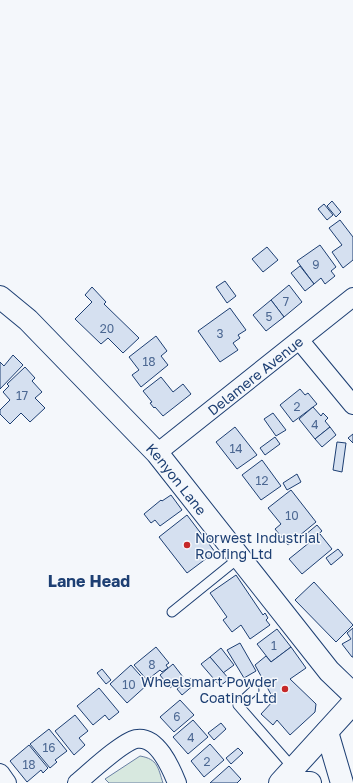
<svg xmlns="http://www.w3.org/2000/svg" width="353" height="783" font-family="'Golos Text',sans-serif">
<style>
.green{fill:#d7e8df;stroke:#687fa3}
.building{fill:#d5e0f0;stroke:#1d3f73}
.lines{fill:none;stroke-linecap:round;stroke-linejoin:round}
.lane-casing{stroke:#1d3f73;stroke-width:11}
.street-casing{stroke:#1d3f73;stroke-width:20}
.secondary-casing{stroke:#1d3f73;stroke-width:24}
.primary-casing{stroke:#1d3f73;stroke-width:24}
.lane{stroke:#f4f7fb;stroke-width:9}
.street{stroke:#f4f7fb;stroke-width:18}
.secondary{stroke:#f4f7fb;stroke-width:22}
.primary{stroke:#f4f7fb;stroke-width:22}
.poi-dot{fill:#c62828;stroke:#f4f7fb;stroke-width:1.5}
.labels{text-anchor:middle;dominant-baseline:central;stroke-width:3;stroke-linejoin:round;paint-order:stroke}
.number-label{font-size:12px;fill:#4b6792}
.street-label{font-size:14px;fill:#1d3f73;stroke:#f4f7fb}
.poi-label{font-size:14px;fill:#1d3f73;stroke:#f4f7fb;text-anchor:start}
.quarter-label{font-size:16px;font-weight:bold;fill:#1d3f73;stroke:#f4f7fb}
</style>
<rect width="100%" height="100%" fill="#f4f7fb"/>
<path class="green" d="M140,756C158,759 158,768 163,783H109L105,779Z"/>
<g class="building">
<polygon points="332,201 341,212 336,217 327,206"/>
<polygon points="324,204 333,215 327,220 318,209"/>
<polygon points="340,220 353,237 353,260 343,268 332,252 342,245 329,228"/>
<polygon points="320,245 336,267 331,271 335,276 325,284 321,278 314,284 297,261"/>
<polygon points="267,247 278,260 263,272 252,259"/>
<polygon points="300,266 314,284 305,291 291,273"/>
<polygon points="225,281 236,296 227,303 216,287"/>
<polygon points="289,285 302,302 284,317 271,300"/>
<polygon points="92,287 106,302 104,304 139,338 123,353 108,338 101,344 75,319 92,302 85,295"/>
<polygon points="271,300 284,317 266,331 253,315"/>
<polygon points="230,308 246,330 238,335 240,338 233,343 238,350 220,362 198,331"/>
<polygon points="156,336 167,351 161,356 168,365 141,387 132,375 139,370 129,357"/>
<polygon points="13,355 23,365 0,389 0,362 4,366"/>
<polygon points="25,367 35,378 32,381 42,392 35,398 45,408 30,422 21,413 10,424 0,414 0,410 10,400 3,392 9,386 7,384"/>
<polygon points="161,377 173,392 183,384 191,394 163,416 155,407 154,408 150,403 152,402 143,391"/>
<polygon points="300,389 305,395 308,393 317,404 293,422 280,405"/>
<polygon points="313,407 321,416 323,413 328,418 325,421 330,427 315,439 299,419"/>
<polygon points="273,413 286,430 276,436 264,419"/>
<polygon points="235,427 257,455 237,469 216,442"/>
<polygon points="330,427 336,435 322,447 315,439"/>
<polygon points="353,434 353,443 348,438"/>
<polygon points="275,437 280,444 265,455 260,448"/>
<polygon points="337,442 346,443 342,472 333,470"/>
<polygon points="262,460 281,486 261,500 242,475"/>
<polygon points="297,474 301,482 287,490 283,483"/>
<polygon points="291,490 316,522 288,545 275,529 281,524 268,508"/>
<polygon points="171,495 182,510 160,526 155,520 151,523 144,514 161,500 162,501"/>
<polygon points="187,515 215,552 187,573 159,537"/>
<polygon points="317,525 322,531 310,541 305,535"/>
<polygon points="320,534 332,549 302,574 289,559"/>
<polygon points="338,549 343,555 331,565 326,558"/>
<polygon points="236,575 263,615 265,613 268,618 266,620 270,625 250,639 241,625 232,632 223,620 227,617 210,593"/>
<polygon points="314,582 353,625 336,642 295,600"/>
<polygon points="353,628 353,657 352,657 342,644 351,639 347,633"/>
<polygon points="277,629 291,647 271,662 257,644"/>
<polygon points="240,643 256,671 244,678 227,650"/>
<polygon points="156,647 169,663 166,665 168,668 162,672 160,670 147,680 134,665"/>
<polygon points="291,647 306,668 290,679 316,704 315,712 290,735 277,720 273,725 261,714 274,700 255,665 266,656 271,662"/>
<polygon points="221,648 234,665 223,673 210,657"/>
<polygon points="210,657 229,679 220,686 201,664"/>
<polygon points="173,664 183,677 170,688 160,675"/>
<polygon points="131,665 148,684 127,703 110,684"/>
<polygon points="102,669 111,680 106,684 97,673"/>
<polygon points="190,678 195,684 182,695 177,689"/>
<polygon points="99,688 119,712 109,720 105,715 93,725 77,706"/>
<polygon points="180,700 194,715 174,732 160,717"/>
<polygon points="75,715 88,731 79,738 85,745 74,755 55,731"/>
<polygon points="193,720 208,737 188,754 173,737"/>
<polygon points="221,723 226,729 214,740 208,733"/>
<polygon points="49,729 67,751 55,760 57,762 50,768 30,744"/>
<polygon points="210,744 224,760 204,777 191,761"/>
<polygon points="29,745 48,768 43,773 41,770 27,782 10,761"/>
<polygon points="238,748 243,753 231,764 226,758"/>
<polygon points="229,766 241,779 237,783 210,783"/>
</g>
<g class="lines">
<defs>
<g id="lane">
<polyline points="172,612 240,557"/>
<polyline points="254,690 238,705 294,769"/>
</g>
<g id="street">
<polyline points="300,341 353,405"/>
<path id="s1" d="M157,453L353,297"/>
<polyline points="0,773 7,783"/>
<path d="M77,783C89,773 122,742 136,739C157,735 171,768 177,783"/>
</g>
<g id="secondary">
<path id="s2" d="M0,297L28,320L157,453L329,671L353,694"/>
<polyline points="327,732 342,783"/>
<polyline points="283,783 310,783"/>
</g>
<polyline id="primary" points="280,783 353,703"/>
</defs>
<use href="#lane" class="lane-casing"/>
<use href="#street" class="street-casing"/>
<use href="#secondary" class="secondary-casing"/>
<use href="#primary" class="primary-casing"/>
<use href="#lane" class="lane"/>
<use href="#street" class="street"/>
<use href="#secondary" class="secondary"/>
<use href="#primary" class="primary"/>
</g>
<g class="poi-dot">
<circle cx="187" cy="545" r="4"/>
<circle cx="285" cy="689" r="4"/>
</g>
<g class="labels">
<g class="number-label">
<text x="316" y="264">9</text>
<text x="286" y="301">7</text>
<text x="269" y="316">5</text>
<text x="107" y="328">20</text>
<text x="220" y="333">3</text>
<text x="149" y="361">18</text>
<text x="22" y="395">17</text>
<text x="297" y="406">2</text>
<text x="315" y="424">4</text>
<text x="236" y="448">14</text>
<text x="262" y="480">12</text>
<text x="292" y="515">10</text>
<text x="274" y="645">1</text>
<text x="152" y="664">8</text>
<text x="129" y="684">10</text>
<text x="177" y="716">6</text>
<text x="191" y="737">4</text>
<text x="49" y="747">16</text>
<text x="207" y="761">2</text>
<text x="29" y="764">18</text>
</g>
<g class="street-label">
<text stroke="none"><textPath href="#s1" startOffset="125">Delamere Avenue</textPath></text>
<text stroke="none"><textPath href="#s2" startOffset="254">Kenyon Lane</textPath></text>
</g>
<g class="poi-label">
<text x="195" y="537">Norwest Industrial<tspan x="195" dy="16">Roofing Ltd</tspan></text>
<text x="277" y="681" text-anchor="end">Wheelsmart Powder<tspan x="277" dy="16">Coating Ltd</tspan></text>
</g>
<g class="quarter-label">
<text x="89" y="581">Lane Head</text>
</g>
</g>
</svg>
